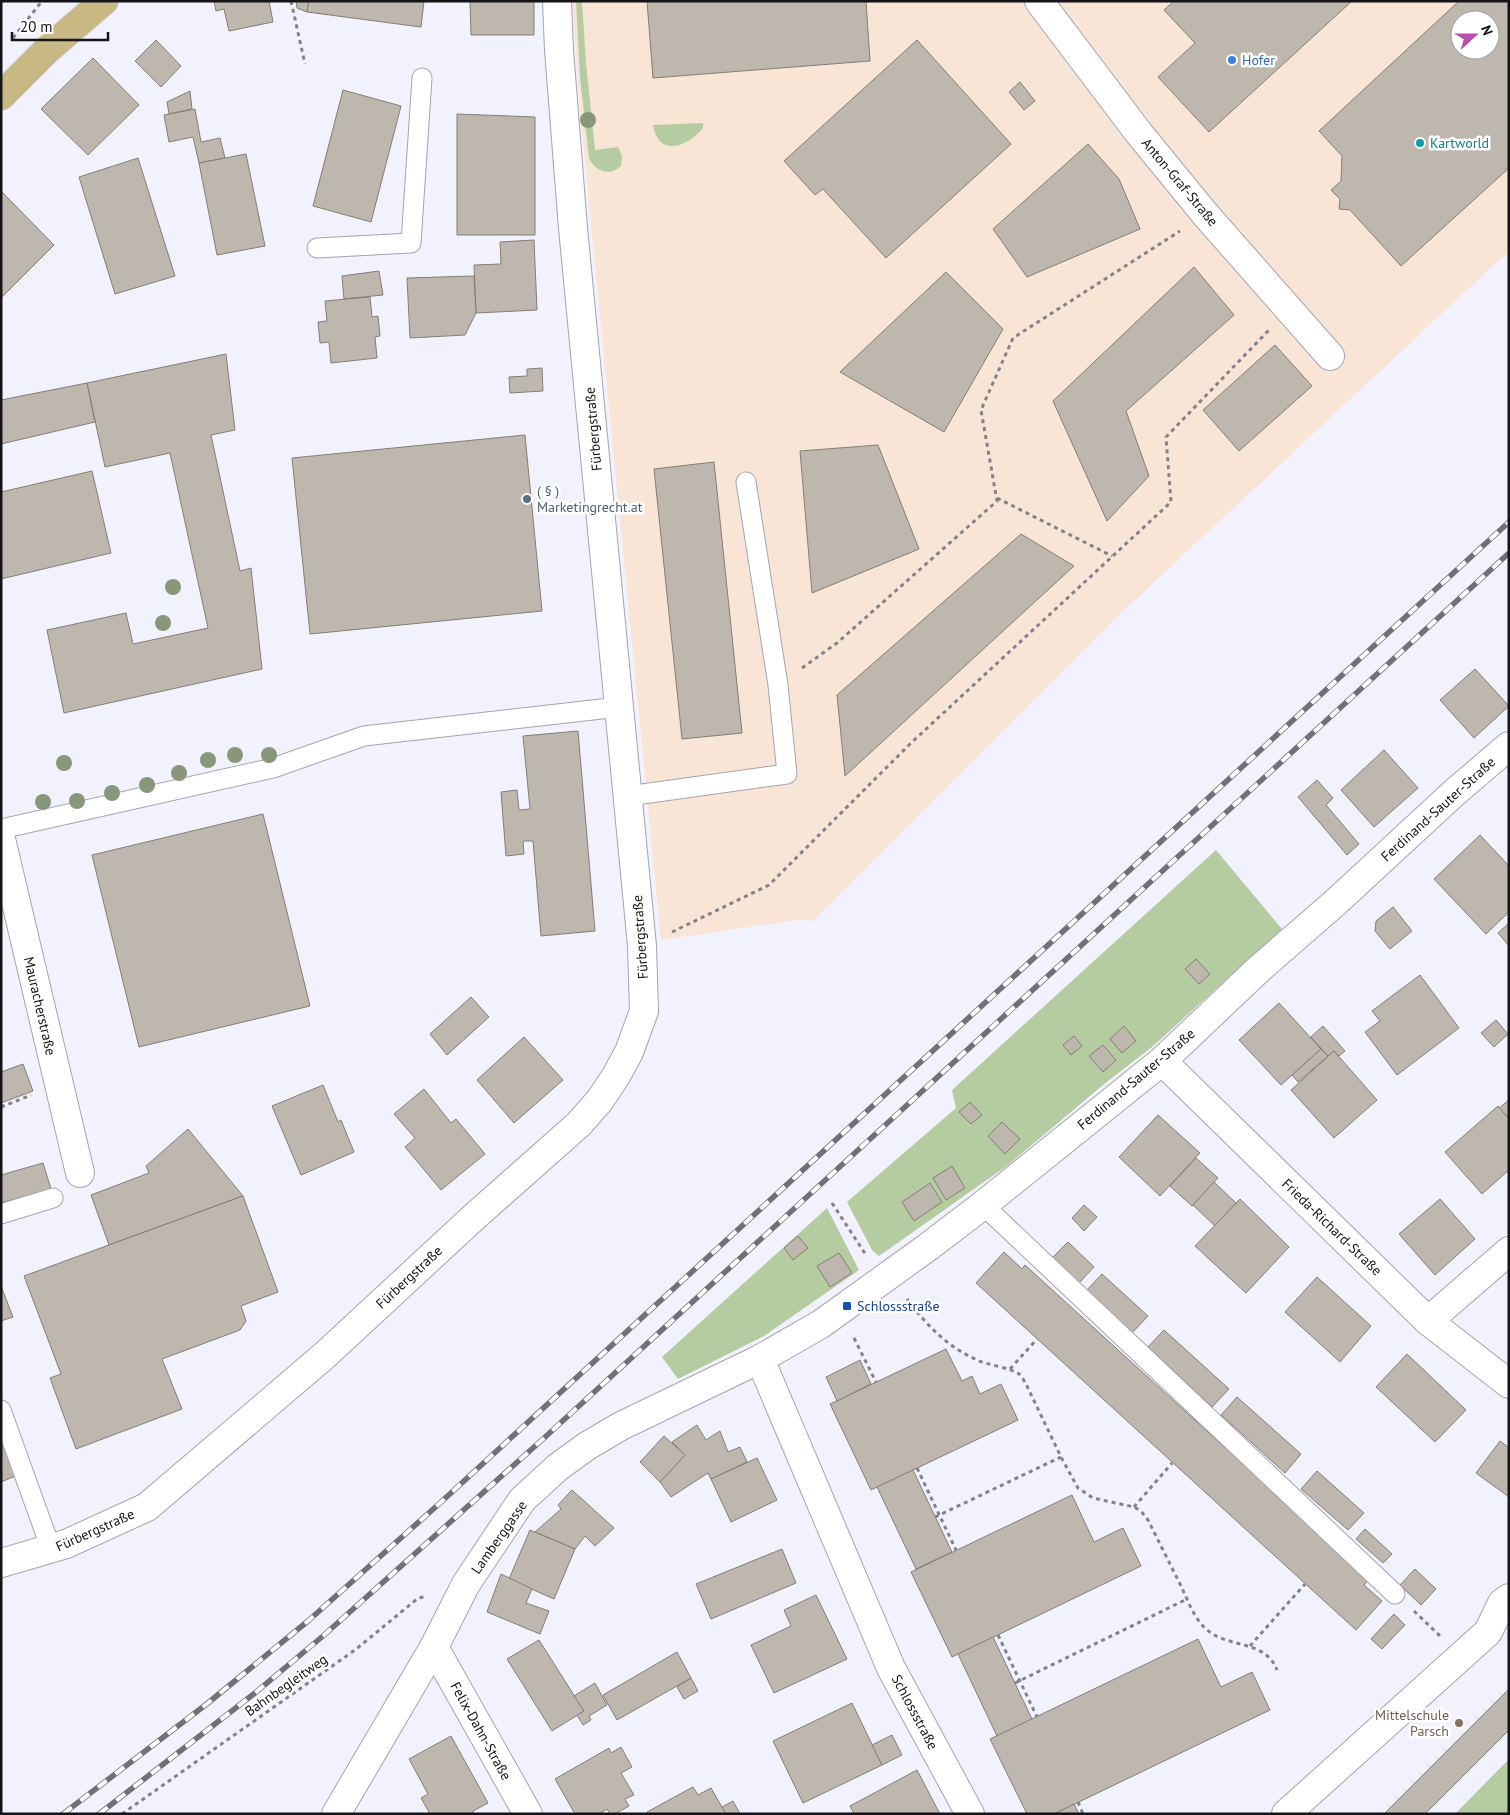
<svg xmlns="http://www.w3.org/2000/svg" width="1510" height="1815" font-family="'PT Sans',sans-serif">
<style>
.commercial{fill:#f9e5d6;fill-rule:evenodd}
.green{fill:#b4cca0}
.building{fill:#beb7ad;stroke:#847e74;fill-rule:evenodd}
.lines{fill:none;stroke-linecap:round;stroke-linejoin:round}
.service-casing{stroke:#a5a4af;stroke-width:21}
.minor-casing{stroke:#a5a4af;stroke-width:30}
.primary-casing{stroke:#d5d5d5;stroke-width:30}
.path{stroke:#83828b;stroke-width:3;stroke-dasharray:4 4;stroke-linecap:butt}
.service{stroke:#fff;stroke-width:19}
.minor{stroke:#fff;stroke-width:28}
.primary{stroke:#c7b884;stroke-width:28}
.rail-casing{stroke:#717078;stroke-width:5.5}
.rail{stroke:#fff;stroke-width:4;stroke-dasharray:11;stroke-linecap:butt}
.tree{fill:#889779}
.shop-dot{fill:#3f7fe0;stroke:#fff;stroke-width:2}
.culture-dot{fill:#0f9aa8;stroke:#fff;stroke-width:2}
.service-dot{fill:#5c6f8a;stroke:#fff;stroke-width:2}
.transit-dot{fill:#1a4fb4;stroke:#fff;stroke-width:2}
.education-dot{fill:#8d6e63;stroke:#fff;stroke-width:2}
.labels{text-anchor:middle;dominant-baseline:central;stroke-width:5;stroke-linejoin:round;paint-order:stroke}
.shop-label{font-size:14px;fill:#366cbe;stroke:#fff;text-anchor:start}
.culture-label{font-size:14px;fill:#0d838f;stroke:#fff;text-anchor:start}
.street-label{font-size:14px;fill:#141418;stroke:#fff}
.service-label{font-size:14px;fill:#4e5e75;stroke:#fff;text-anchor:start}
.transit-label{font-size:14px;fill:#164399;stroke:#fff;text-anchor:start}
.education-label{font-size:14px;fill:#785e54;stroke:#fff;text-anchor:end}
</style>
<rect width="100%" height="100%" fill="#f2f1fe"/>
<path class="commercial" d="M572,1H1509V251L1118,616L813,921L798,920L661,940L581,122ZM1460,20H1490V50H1460Z"/>
<g class="green">
<path d="M576,1H582L586,63L595,150L618,147L622,156L621,166C609,177 595,171 589,158L580,77Z"/>
<path d="M703,123V128C687,147 659,158 653,125Z"/>
<polygon points="1216,850 1282,929 1152,1047 1103,1085 1008,1165 879,1256 872,1250 847,1202 956,1108 952,1090"/>
<polygon points="827,1208 859,1270 764,1336 678,1379 662,1357"/>
<polygon points="1509,1759 1509,1814 1455,1814"/>
</g>
<g class="building">
<polygon points="214,1 269,1 273,22 229,31 224,9 216,11"/>
<polygon points="296,1 309,1 307,12 297,8"/>
<polygon points="309,1 424,1 421,27 307,12"/>
<polygon points="470,1 534,1 534,35 471,35"/>
<polygon points="647,1 866,1 870,61 653,78"/>
<polygon points="1174,1 1352,1 1209,132 1158,77 1195,43 1164,10"/>
<path d="M1459,1H1509V168L1401,266L1350,210L1339,209L1340,199L1331,190L1341,181L1342,156L1319,131ZM1460,20H1490V50H1460Z"/>
<polygon points="156,40 181,66 161,87 135,61"/>
<polygon points="917,40 1011,144 886,258 823,189 815,195 784,161"/>
<polygon points="93,58 139,105 88,155 41,109"/>
<polygon points="1020,82 1035,101 1024,110 1009,92"/>
<polygon points="343,90 401,106 371,222 313,206"/>
<polygon points="190,91 192,109 169,114 167,102"/>
<polygon points="195,109 201,142 220,138 225,158 199,163 193,137 169,142 164,115"/>
<polygon points="457,114 535,117 535,235 457,235"/>
<polygon points="1088,144 1119,179 1140,229 1027,277 993,229"/>
<polygon points="246,154 265,246 217,255 199,163"/>
<polygon points="138,158 175,276 115,294 79,177"/>
<polygon points="1,191 54,245 1,298"/>
<polygon points="534,240 537,310 476,313 474,265 501,264 500,242"/>
<polygon points="1194,267 1234,315 1126,411 1149,476 1107,521 1053,401"/>
<polygon points="379,271 383,295 344,299 342,276"/>
<polygon points="946,272 1003,329 944,432 840,372"/>
<polygon points="474,276 476,313 465,335 410,338 407,278"/>
<polygon points="370,297 372,317 378,316 380,336 375,337 377,358 331,363 329,342 320,343 318,322 327,321 325,301"/>
<polygon points="1275,345 1312,386 1239,451 1203,410"/>
<polygon points="226,354 235,430 211,435 240,571 251,568 262,669 64,713 47,630 126,613 133,644 208,628 170,453 105,467 87,383"/>
<polygon points="542,368 543,391 510,393 509,377 527,376 527,369"/>
<polygon points="87,383 95,422 1,444 1,400"/>
<polygon points="525,435 542,611 310,634 292,458"/>
<polygon points="878,445 919,549 812,593 800,451"/>
<polygon points="714,462 742,733 682,739 654,469"/>
<polygon points="92,471 111,553 1,579 1,492"/>
<polygon points="1021,534 1074,566 845,776 837,695"/>
<polygon points="1475,669 1509,706 1474,738 1440,700"/>
<polygon points="578,731 595,931 541,936 533,841 523,841 524,854 506,856 501,792 517,790 519,810 530,809 523,736"/>
<polygon points="1384,750 1418,788 1374,827 1341,790"/>
<polygon points="1317,780 1333,798 1326,805 1359,844 1347,855 1298,797"/>
<polygon points="263,814 310,1006 139,1047 92,855"/>
<polygon points="1480,835 1509,866 1509,912 1486,934 1434,879"/>
<polygon points="1393,907 1412,931 1390,949 1375,931 1376,921"/>
<polygon points="1509,923 1509,946 1498,933"/>
<polygon points="1196,959 1210,974 1199,984 1185,969"/>
<polygon points="1420,975 1459,1028 1397,1075 1365,1032 1380,1021 1372,1011"/>
<polygon points="471,997 489,1017 447,1055 430,1034"/>
<polygon points="1279,1003 1321,1049 1281,1085 1239,1040"/>
<polygon points="1496,1020 1508,1034 1494,1047 1481,1033"/>
<polygon points="1124,1026 1136,1041 1122,1053 1110,1039"/>
<polygon points="1323,1026 1345,1051 1339,1056 1334,1051 1328,1056 1311,1037"/>
<polygon points="1074,1036 1082,1046 1071,1055 1063,1045"/>
<polygon points="524,1037 563,1080 514,1123 477,1080"/>
<polygon points="1103,1045 1116,1060 1103,1072 1089,1056"/>
<polygon points="1321,1049 1328,1056 1298,1082 1292,1075"/>
<polygon points="1334,1051 1377,1100 1334,1138 1291,1090"/>
<polygon points="23,1064 33,1091 1,1103 1,1072"/>
<polygon points="323,1085 338,1122 341,1120 354,1152 301,1175 272,1106"/>
<polygon points="424,1089 451,1123 456,1119 485,1154 441,1190 405,1147 415,1138 394,1114"/>
<polygon points="1509,1100 1509,1119 1499,1108"/>
<polygon points="970,1102 982,1115 971,1124 959,1112"/>
<polygon points="1498,1106 1509,1119 1509,1170 1482,1194 1445,1152"/>
<polygon points="1158,1115 1200,1153 1160,1196 1119,1157"/>
<polygon points="1002,1122 1020,1139 1005,1154 988,1136"/>
<polygon points="188,1129 243,1196 109,1245 91,1195 149,1173 146,1166"/>
<polygon points="1196,1158 1218,1178 1192,1206 1170,1186"/>
<polygon points="43,1163 51,1189 1,1203 1,1175"/>
<polygon points="952,1166 965,1188 946,1200 933,1178"/>
<polygon points="1214,1182 1236,1203 1215,1226 1193,1205"/>
<polygon points="930,1183 942,1202 914,1221 902,1202"/>
<polygon points="243,1196 278,1292 241,1306 246,1321 240,1330 162,1359 182,1409 76,1449 50,1378 61,1374 24,1276"/>
<polygon points="1240,1199 1289,1247 1246,1293 1195,1246"/>
<polygon points="1440,1199 1475,1239 1435,1275 1399,1234"/>
<polygon points="1084,1205 1097,1217 1084,1231 1072,1218"/>
<polygon points="798,1236 808,1248 793,1260 784,1248"/>
<polygon points="1068,1242 1094,1267 1078,1284 1051,1259"/>
<polygon points="1004,1252 1022,1269 1025,1265 1369,1579 1364,1585 1382,1601 1356,1630 976,1283"/>
<polygon points="839,1253 852,1273 830,1287 817,1266"/>
<polygon points="1102,1274 1148,1316 1132,1333 1086,1291"/>
<polygon points="1317,1277 1371,1326 1340,1362 1285,1312"/>
<polygon points="1,1286 13,1317 1,1321"/>
<polygon points="1164,1330 1229,1389 1212,1407 1148,1347"/>
<polygon points="946,1349 962,1381 972,1376 980,1394 1001,1384 1018,1420 871,1490 830,1404"/>
<polygon points="1407,1354 1466,1410 1435,1442 1376,1387"/>
<polygon points="860,1360 871,1384 837,1401 826,1377"/>
<polygon points="1237,1397 1301,1454 1285,1473 1221,1415"/>
<polygon points="697,1425 706,1440 720,1431 728,1452 740,1447 747,1462 711,1479 708,1473 671,1497 660,1482 685,1455 672,1442"/>
<polygon points="1,1435 18,1475 1,1482"/>
<polygon points="664,1436 685,1455 660,1482 640,1462"/>
<polygon points="1500,1441 1509,1448 1509,1497 1476,1473"/>
<polygon points="757,1458 777,1500 731,1522 711,1479"/>
<polygon points="913,1470 952,1552 916,1569 877,1487"/>
<polygon points="1317,1471 1364,1513 1348,1530 1301,1489"/>
<polygon points="572,1490 614,1528 595,1546 585,1536 575,1549 535,1532 561,1509 558,1505"/>
<polygon points="1072,1495 1094,1542 1123,1528 1141,1566 952,1657 911,1572"/>
<polygon points="1365,1529 1392,1554 1383,1563 1356,1539"/>
<polygon points="530,1530 575,1549 554,1599 509,1579"/>
<polygon points="782,1549 796,1583 711,1619 696,1584"/>
<polygon points="1415,1569 1436,1589 1421,1605 1400,1585"/>
<polygon points="501,1574 532,1589 526,1603 549,1611 540,1634 487,1612"/>
<polygon points="816,1595 847,1659 774,1693 751,1645 791,1626 784,1610"/>
<polygon points="1394,1614 1405,1625 1382,1649 1371,1639"/>
<polygon points="993,1637 1032,1719 997,1736 958,1654"/>
<polygon points="1198,1639 1221,1687 1252,1672 1270,1710 1054,1814 1027,1814 990,1739"/>
<polygon points="539,1640 584,1711 552,1731 507,1659"/>
<polygon points="677,1652 691,1678 617,1720 603,1695"/>
<polygon points="691,1678 698,1691 684,1699 677,1687"/>
<polygon points="595,1683 607,1705 589,1716 591,1720 583,1725 577,1715 584,1711 574,1696"/>
<polygon points="1509,1689 1509,1730 1425,1814 1384,1814"/>
<polygon points="852,1703 882,1765 803,1803 773,1741"/>
<polygon points="892,1735 902,1755 882,1765 872,1745"/>
<polygon points="451,1736 488,1803 473,1811 474,1814 430,1814 421,1798 428,1794 409,1759"/>
<polygon points="621,1747 632,1767 621,1773 634,1795 625,1799 629,1806 615,1814 610,1814 607,1809 599,1814 575,1814 555,1779 609,1748 611,1753"/>
<polygon points="917,1770 940,1814 854,1814 850,1806"/>
<polygon points="693,1787 698,1795 711,1788 726,1814 648,1814 647,1812"/>
<polygon points="733,1801 740,1814 726,1814 722,1807"/>
<polygon points="1074,1804 1079,1814 1054,1814"/>
</g>
<g class="lines">
<defs>
<g id="service">
<polyline points="317,248 411,243 422,78"/>
<polyline points="628,796 787,774 778,685 746,482"/>
<polyline points="1,829 273,768 364,736 619,707"/>
<polyline points="983,1205 1395,1594"/>
<polyline points="1,1214 53,1198"/>
<polyline points="1,1410 51,1549"/>
</g>
<g id="minor">
<polyline points="1039,1 1138,132 1205,214 1330,356"/>
<polyline points="1,839 80,1173"/>
<polyline points="1162,1061 1428,1321 1509,1384"/>
<polyline points="1428,1321 1509,1251"/>
<polyline points="760,1359 891,1668 970,1814"/>
<polyline points="1,1563 66,1544 147,1507 325,1355 474,1217 579,1124 600,1100 616,1076 629,1052 644,1011 642,946 573,228 559,50 557,1"/>
<polyline points="434,1647 528,1814"/>
<polyline points="336,1814 434,1647 466,1584 522,1500 558,1467 587,1446 621,1426 760,1359 821,1324 928,1247 983,1205 1162,1061 1259,969 1336,902 1455,792 1509,746"/>
<polyline points="1286,1814 1488,1632 1502,1603 1509,1598"/>
</g>
<polyline id="primary" points="1,96 47,50 104,1"/>
</defs>
<use href="#service" class="service-casing"/>
<use href="#minor" class="minor-casing"/>
<use href="#primary" class="primary-casing"/>
<g class="path">
<polyline points="291,1 305,64"/>
<polyline points="13,38 42,1"/>
<polyline points="997,498 1112,556"/>
<polyline points="802,668 837,643 997,501 981,410 1013,338 1180,231"/>
<polyline points="672,932 769,885 911,743 1171,502 1166,437 1269,330"/>
<polyline points="1,1107 31,1095"/>
<polyline points="832,1203 866,1255"/>
<path d="M907,1299C927,1325 945,1345 975,1359C986,1365 1012,1368 1019,1374C1022,1376 1024,1381 1026,1384L1061,1457L1078,1488L1093,1498L1134,1507L1141,1511L1148,1520C1159,1542 1170,1564 1181,1586C1188,1601 1194,1618 1206,1629C1228,1649 1265,1639 1277,1670"/>
<polyline points="854,1338 876,1382"/>
<polyline points="1010,1369 1037,1339"/>
<polyline points="917,1468 956,1550"/>
<polyline points="1134,1507 1172,1463"/>
<polyline points="935,1517 1061,1457"/>
<polyline points="1414,1611 1440,1636"/>
<polyline points="998,1635 1037,1717"/>
<polyline points="1250,1646 1305,1584"/>
<polyline points="1015,1683 1187,1599"/>
<polyline points="1078,1802 1083,1814"/>
<polyline points="122,1814 355,1650 417,1599 425,1596"/>
</g>
<use href="#service" class="service"/>
<use href="#minor" class="minor"/>
<use href="#primary" class="primary"/>
<defs>
<g id="rail">
<polyline points="63,1814 208,1703 308,1621 440,1503 1509,522"/>
<polyline points="99,1814 255,1693 323,1636 543,1439 1509,553"/>
</g>
</defs>
<use href="#rail" class="rail-casing"/>
<use href="#rail" class="rail"/>
</g>
<g class="tree">
<circle cx="588" cy="120" r="8"/>
<circle cx="173" cy="587" r="8"/>
<circle cx="163" cy="623" r="8"/>
<circle cx="235" cy="755" r="8"/>
<circle cx="269" cy="755" r="8"/>
<circle cx="208" cy="760" r="8"/>
<circle cx="64" cy="763" r="8"/>
<circle cx="179" cy="773" r="8"/>
<circle cx="147" cy="785" r="8"/>
<circle cx="112" cy="793" r="8"/>
<circle cx="77" cy="801" r="8"/>
<circle cx="43" cy="802" r="8"/>
</g>
<circle class="shop-dot" cx="1232" cy="60" r="5"/>
<circle class="culture-dot" cx="1420" cy="143" r="5"/>
<circle class="service-dot" cx="527" cy="499" r="5"/>
<rect class="transit-dot" x="842" y="1301" width="10" height="10" rx="2.5"/>
<circle class="education-dot" cx="1459" cy="1723" r="5"/>
<g class="labels">
<g class="shop-label">
<text x="1242" y="60">Hofer</text>
</g>
<g class="culture-label">
<text x="1430" y="143">Kartworld</text>
</g>
<g class="street-label">
<text transform="translate(1180 182) rotate(50)">Anton-Graf-Straße</text>
<text transform="translate(593 429) rotate(-95)">Fürbergstraße</text>
<text transform="translate(1438 809) rotate(-42)">Ferdinand-Sauter-Straße</text>
<text transform="translate(640 937) rotate(-94)">Fürbergstraße</text>
<text transform="translate(40 1006) rotate(77)">Mauracherstraße</text>
<text transform="translate(1136 1079) rotate(-40)">Ferdinand-Sauter-Straße</text>
<text transform="translate(1332 1227) rotate(44)">Frieda-Richard-Straße</text>
<text transform="translate(409 1277) rotate(-43)">Fürbergstraße</text>
<text transform="translate(95 1530) rotate(-24)">Fürbergstraße</text>
<text transform="translate(499 1537) rotate(-55)">Lamberggasse</text>
<text transform="translate(286 1685) rotate(-35)">Bahnbegleitweg</text>
<text transform="translate(915 1712) rotate(62)">Schlossstraße</text>
<text transform="translate(481 1731) rotate(61)">Felix-Dahn-Straße</text>
</g>
<g class="service-label">
<text x="537" y="491">( § )<tspan x="537" dy="16">Marketingrecht.at</tspan></text>
</g>
<g class="transit-label">
<text x="857" y="1306">Schlossstraße</text>
</g>
<g class="education-label">
<text x="1449" y="1715">Mittelschule<tspan x="1449" dy="16">Parsch</tspan></text>
</g>
</g>
<rect width="1510" height="1815" fill="none" stroke="#141418" stroke-width="5"/>
<g transform="translate(1475 35) rotate(69)"><circle r="24" fill="#ffffff" stroke="#a1a1a3"/>
<path d="M0-4L9 19L0 12L-9 19Z" fill="#b84eb0"/>
<text y="-8" font-size="14" font-weight="bold" text-anchor="middle" fill="#141418">N</text>
</g>
<path d="M12 32v8h96v-8" fill="none" stroke="#141418" stroke-width="2.5"/>
<text x="20" y="32" font-size="15" fill="#141418" stroke="#ffffff" stroke-width="4" paint-order="stroke">20 m</text>
</svg>
